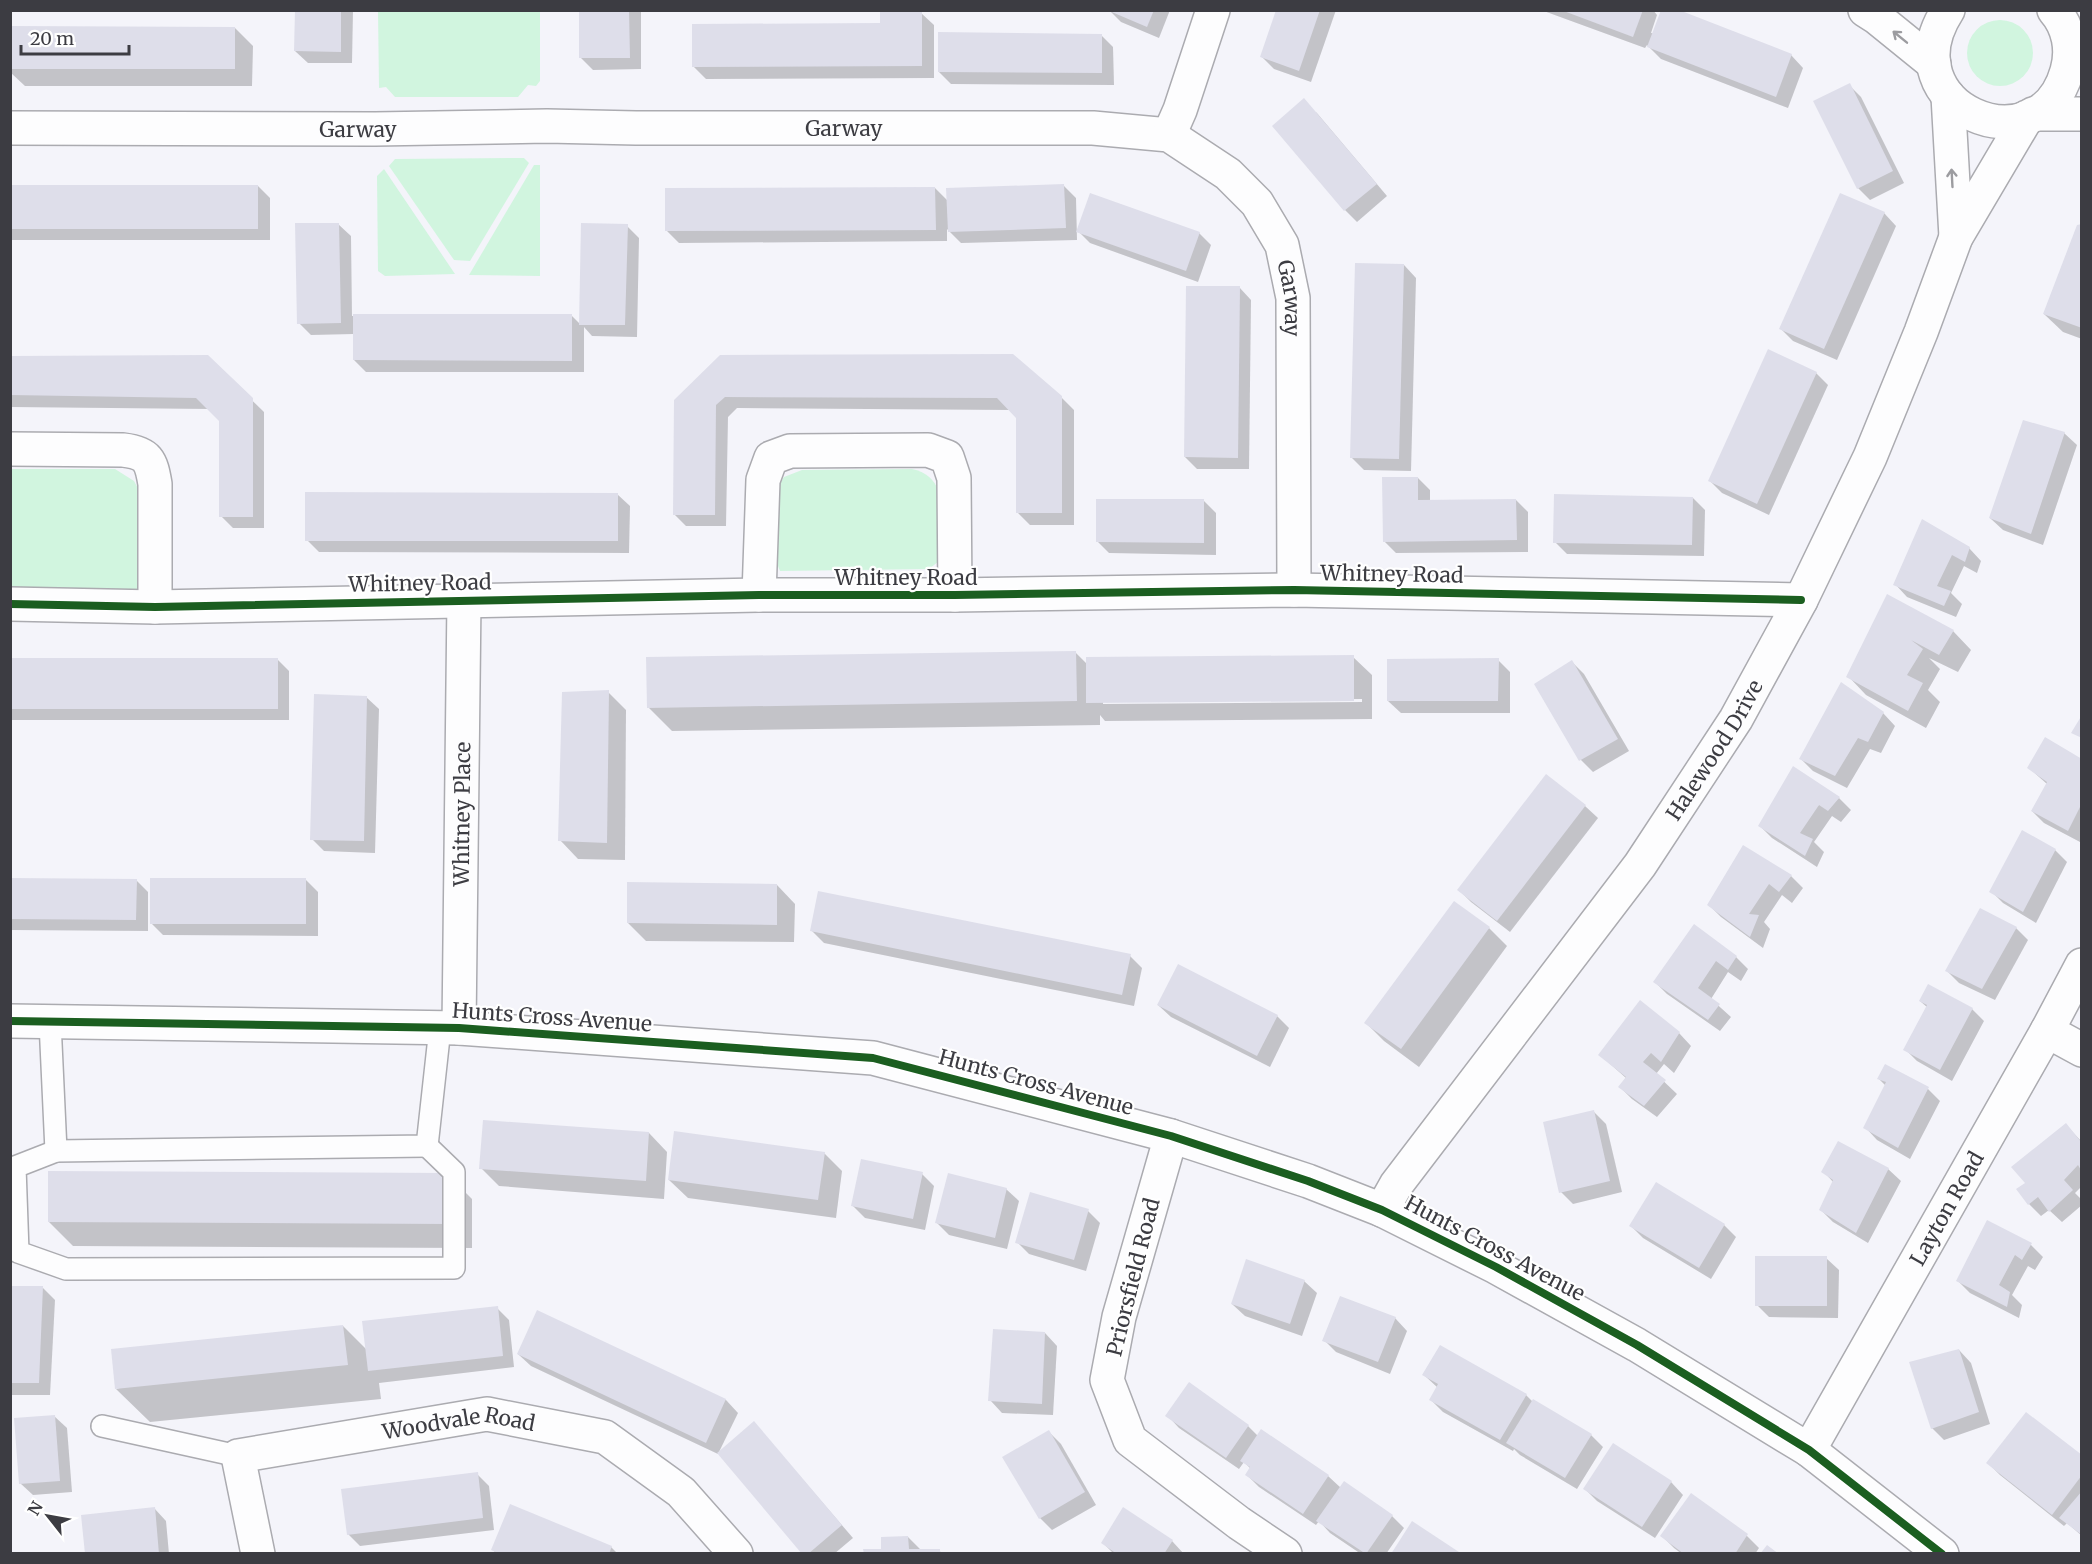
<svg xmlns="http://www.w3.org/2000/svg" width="2092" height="1564" font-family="Merriweather,serif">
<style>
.green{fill:#d1f5df}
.shadow{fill:#0003;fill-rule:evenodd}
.building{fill:#dedeea}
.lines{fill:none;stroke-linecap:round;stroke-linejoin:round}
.lane-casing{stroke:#ababb0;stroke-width:24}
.street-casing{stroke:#ababb0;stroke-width:36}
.secondary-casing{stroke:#ababb0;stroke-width:36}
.lane{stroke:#fdfdfe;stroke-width:21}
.street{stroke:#fdfdfe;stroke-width:33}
.secondary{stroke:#fdfdfe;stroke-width:33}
.cycleway-casing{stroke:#fff;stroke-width:11}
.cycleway{stroke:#1b5e20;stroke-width:8}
.oneway{stroke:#9c9ca0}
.labels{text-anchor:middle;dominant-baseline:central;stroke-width:4.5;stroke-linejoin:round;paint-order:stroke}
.street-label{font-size:21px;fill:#3c3c42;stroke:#fff}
</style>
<rect width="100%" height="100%" fill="#f4f4fa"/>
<g class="green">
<polygon points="378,11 540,11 540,81 536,86 528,85 518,97 395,97 386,87 379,88"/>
<circle cx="2000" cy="53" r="33"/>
<polygon points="524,158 529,163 470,261 454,260 389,166 395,159"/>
<polygon points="534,165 540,165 540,276 469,275"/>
<polygon points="384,169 455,274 385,276 378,271 377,176"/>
<polygon points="11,469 115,469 134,481 140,492 138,594 11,593"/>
<path d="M912,469C926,472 934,479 939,492V561L929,569L780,571L774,556L779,485L784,477L802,470Z"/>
</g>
<g class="shadow">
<polygon points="296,10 353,10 352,63 308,63 295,51"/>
<polygon points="580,10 641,10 641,69 593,70 580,57"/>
<polygon points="1109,10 1170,10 1159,38 1121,22"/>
<polygon points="1277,10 1336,10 1311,82 1274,69 1262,57"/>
<polygon points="1541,10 1653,10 1657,15 1651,33 1791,55 1803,68 1788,108 1661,59 1647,45 1645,48"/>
<polygon points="921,13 934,25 934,78 706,79 693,66 881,25"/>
<polygon points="10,28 235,28 253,46 252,86 25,86 10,72"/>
<polygon points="1101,35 1113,47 1114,85 951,84 939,72"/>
<polygon points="1849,85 1861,97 1904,183 1870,200 1858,188"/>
<polygon points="1316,112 1387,196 1357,222 1345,210"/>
<polygon points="258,186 270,198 270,240 10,240 10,187"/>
<polygon points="1064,186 1076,198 1077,240 961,243 947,229 947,241 679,243 667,231 935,188 948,201"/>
<polygon points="1884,213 1896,226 1837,360 1793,341 1781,329"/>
<polygon points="338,224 351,236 352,316 572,316 580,324 627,226 639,238 637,337 592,336 584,327 584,372 366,372 354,360 354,334 311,335 299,323"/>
<polygon points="2082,225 2082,339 2063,332 2044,314"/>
<polygon points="1078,231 1199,233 1211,245 1198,282 1090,243"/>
<polygon points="1404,265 1416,278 1411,471 1364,470 1352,458"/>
<polygon points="1239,287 1251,300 1249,469 1197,469 1185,457"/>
<polygon points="207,356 264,412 264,528 233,528 221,516 220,421 210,409 10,407 10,357"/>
<polygon points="721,356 1061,397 1074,410 1074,525 1030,525 1018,513 1018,418 1010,410 737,408 728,417 726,526 686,526 674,514"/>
<polygon points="1816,373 1828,385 1769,515 1722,493 1710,481"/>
<polygon points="2064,433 2077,445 2043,545 2003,530 1990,518"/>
<polygon points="1418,478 1430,490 1430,501 1516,500 1528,512 1528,552 1396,553 1384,541"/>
<polygon points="617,494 630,506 629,553 319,552 307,540"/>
<polygon points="1693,498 1705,510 1704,556 1567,554 1555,542"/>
<polygon points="1204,501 1216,513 1216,555 1109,553 1097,541"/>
<polygon points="1923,521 1969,548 1981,561 1977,573 1964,566 1951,593 1962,604 1956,617 1907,597 1895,584"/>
<polygon points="1887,596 1953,631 1971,650 1958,672 1929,658 1940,669 1928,690 1940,702 1926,728 1866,695 1848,676"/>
<path d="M1075,652L1087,664L1353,657L1372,675V719L1105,721L1100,715V725L672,731L648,707ZM1362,699V702L1103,704V701Z"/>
<polygon points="10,659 277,659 289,671 289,720 10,720"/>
<polygon points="1498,660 1510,672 1510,713 1401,713 1388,701"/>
<polygon points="1572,662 1584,674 1629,751 1593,772 1581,760 1536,684"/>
<polygon points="608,692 626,710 625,860 578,859 560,840"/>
<polygon points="366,697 379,709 375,853 324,851 312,839"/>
<polygon points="1883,713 1895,726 1881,753 1870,749 1847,788 1813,771 1801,759"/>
<polygon points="2082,760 2082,839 2080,842 2044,823 2032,811 2047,784 2029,768"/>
<polygon points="1547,776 1585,806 1598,818 1510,932 1471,902 1459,890"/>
<polygon points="1839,798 1851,810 1841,822 1832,816 1814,842 1824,852 1817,867 1772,838 1760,826"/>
<polygon points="2055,850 2067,862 2036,923 2003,903 1991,891"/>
<polygon points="1791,876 1803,888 1792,903 1782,895 1764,922 1770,929 1763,948 1721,917 1709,905"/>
<polygon points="10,879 136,880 148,892 148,931 10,930"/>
<polygon points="306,880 318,892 318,936 163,935 151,923"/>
<polygon points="777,885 795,904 794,942 646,941 628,923"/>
<polygon points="1694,926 1736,957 1748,969 1741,981 1728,972 1711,999 1731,1017 1720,1031 1667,994 1655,982"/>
<polygon points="1489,928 1507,946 1419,1067 1384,1041 1366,1023"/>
<polygon points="2016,928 2028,940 1995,1000 1959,983 1947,971"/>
<polygon points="812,931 1130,956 1142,968 1134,1006 824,943"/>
<polygon points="1920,1001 1972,1009 1984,1021 1952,1081 1917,1061 1905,1049 1928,1008"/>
<polygon points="1158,1005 1277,1016 1289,1028 1270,1067 1171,1017"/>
<polygon points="1679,1033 1691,1046 1674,1073 1664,1064 1656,1074 1677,1094 1657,1117 1632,1099 1620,1087 1626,1078 1600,1055"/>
<polygon points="1886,1066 1928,1089 1940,1101 1910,1159 1877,1140 1865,1127 1886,1086 1879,1079"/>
<polygon points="1594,1112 1606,1124 1622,1192 1573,1204 1561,1192"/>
<polygon points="2066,1125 2082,1142 2082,1186 2075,1193 2082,1200 2082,1205 2062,1222 2049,1210 2041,1216 2029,1204 2027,1183"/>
<polygon points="649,1133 667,1152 664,1199 499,1186 481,1168"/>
<polygon points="1839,1143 1888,1169 1901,1181 1868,1243 1833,1222 1821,1210 1834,1183 1823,1171"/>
<polygon points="824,1153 842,1171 836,1218 688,1198 669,1180"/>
<polygon points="922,1174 934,1186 925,1230 865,1218 853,1206"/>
<polygon points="448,1175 472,1199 472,1248 73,1246 49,1222"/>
<polygon points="1656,1185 1724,1225 1736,1237 1711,1279 1643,1238 1631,1226"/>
<polygon points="1006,1189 1019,1201 1007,1249 949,1235 936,1222"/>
<polygon points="1088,1211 1100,1223 1086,1271 1029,1254 1017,1242"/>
<polygon points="1988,1222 2031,1245 2043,1257 2035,1270 2028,1266 2012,1295 2022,1305 2019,1318 1970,1293 1958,1281"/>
<polygon points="1826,1258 1839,1270 1838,1318 1769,1317 1757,1305"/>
<polygon points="1304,1281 1317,1293 1302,1336 1245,1316 1232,1304"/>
<polygon points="10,1287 43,1288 55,1300 50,1395 10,1395"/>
<polygon points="497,1308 509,1320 514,1367 379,1383 381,1399 150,1422 116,1389 343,1326 367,1350"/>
<polygon points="538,1312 726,1400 738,1413 718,1454 531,1366 518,1354"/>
<polygon points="1395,1318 1407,1331 1390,1374 1336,1352 1324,1340"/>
<polygon points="1045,1333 1057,1346 1053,1415 1002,1413 990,1400"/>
<polygon points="1959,1350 1971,1363 1990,1424 1944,1440 1932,1428"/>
<polygon points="1424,1375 1526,1395 1533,1402 1591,1435 1603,1447 1577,1489 1520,1455 1514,1449 1513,1451 1443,1412 1431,1400 1438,1388"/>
<polygon points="1167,1415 1248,1426 1258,1436 1328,1476 1341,1488 1392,1516 1404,1528 1386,1554 1361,1554 1330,1533 1319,1521 1316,1525 1259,1487 1247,1475 1251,1469 1244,1462 1239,1469 1179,1428"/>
<polygon points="54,1416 67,1428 72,1492 33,1495 20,1483"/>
<polygon points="754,1423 853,1538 834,1554 804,1554"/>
<polygon points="1049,1432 1061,1444 1096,1505 1052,1530 1040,1518"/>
<polygon points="2082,1457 2082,1536 2067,1523 2064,1526 2000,1475 1988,1463"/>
<polygon points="477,1474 489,1486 494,1530 360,1546 348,1534"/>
<polygon points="1671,1482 1683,1495 1655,1538 1597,1501 1585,1489"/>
<polygon points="1691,1495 1747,1536 1759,1548 1755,1554 1682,1554 1674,1548 1662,1536"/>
<polygon points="154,1508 166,1521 169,1554 86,1554"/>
<polygon points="908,1537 920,1549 939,1550 942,1554 865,1554 882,1550"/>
<polygon points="1172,1541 1184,1554 1114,1554 1103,1543"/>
<polygon points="611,1547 618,1554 497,1554 493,1550"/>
</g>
<g class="building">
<polygon points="295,10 341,10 341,52 294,51"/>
<polygon points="579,10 629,10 630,58 579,58"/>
<polygon points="1107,10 1154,10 1147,27"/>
<polygon points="1276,10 1320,10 1299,71 1260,57"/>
<polygon points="1561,10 1643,10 1633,37"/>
<polygon points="1661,10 1679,10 1792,54 1776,97 1647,47"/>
<polygon points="880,12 922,12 922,66 692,67 692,24 880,23"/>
<polygon points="10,26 235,27 235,69 10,69"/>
<polygon points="938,32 1102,34 1102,73 938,72"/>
<polygon points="1850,83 1893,171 1857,189 1813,101"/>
<polygon points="1304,98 1377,184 1344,211 1272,126"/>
<polygon points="1064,184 1066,228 948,232 946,188"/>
<rect x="10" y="185" width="248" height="44"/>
<polygon points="935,187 936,230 665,231 665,188"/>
<polygon points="1090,193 1200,232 1186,271 1076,232"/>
<polygon points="1840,193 1885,212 1824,349 1779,329"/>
<polygon points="295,223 339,223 341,323 297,324"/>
<polygon points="581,223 628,224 625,325 579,325"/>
<polygon points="2082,224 2082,328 2043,314 2077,225"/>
<polygon points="1355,263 1404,264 1399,459 1350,458"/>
<polygon points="1186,286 1240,286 1238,458 1184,457"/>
<polygon points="353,314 572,314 572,361 353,360"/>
<polygon points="1768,349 1817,372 1757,504 1708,481"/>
<polygon points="1013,354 1062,396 1062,513 1016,513 1016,418 997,398 725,397 716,405 715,515 673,515 674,400 720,355"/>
<polygon points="208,355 253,398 253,517 219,517 219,421 196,398 10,395 10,356"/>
<polygon points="2023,420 2065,432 2031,534 1989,518"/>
<polygon points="1382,477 1418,477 1418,500 1516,499 1517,540 1383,542"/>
<polygon points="305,492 618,493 618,541 305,541"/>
<polygon points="1554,494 1693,497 1692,545 1553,543"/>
<polygon points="1096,499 1204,499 1204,543 1096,542"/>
<polygon points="1922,519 1970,547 1965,562 1952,555 1937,586 1951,591 1944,606 1893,585"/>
<polygon points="1887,594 1954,630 1939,655 1911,640 1923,649 1907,675 1923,683 1908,711 1846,677"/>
<polygon points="1076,651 1077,701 647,708 646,657"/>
<polygon points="1354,655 1354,701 1086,703 1086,657"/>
<rect x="10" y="658" width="268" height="51"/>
<polygon points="1499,658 1498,701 1387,701 1387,659"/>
<polygon points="1572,660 1618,739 1579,761 1534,684"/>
<polygon points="1841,682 1884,712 1868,742 1858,738 1835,776 1799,759"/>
<polygon points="609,690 607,843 558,841 562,692"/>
<polygon points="314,694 367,696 364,841 310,840"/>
<polygon points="2082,715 2082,738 2071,733"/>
<polygon points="2045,737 2082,759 2082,803 2068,831 2031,811 2047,782 2027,768"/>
<polygon points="1793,766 1840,797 1828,811 1819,805 1800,833 1813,839 1805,856 1758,826"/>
<polygon points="1546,774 1586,805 1497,921 1457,890"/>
<polygon points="2022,830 2056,849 2023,912 1989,892"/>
<polygon points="1743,845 1792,875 1779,892 1769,884 1749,914 1759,915 1750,937 1707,905"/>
<polygon points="10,878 137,879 136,920 10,919"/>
<rect x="150" y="878" width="156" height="46"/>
<polygon points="627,882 777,884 777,925 627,923"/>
<polygon points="818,891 1131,954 1122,995 810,931"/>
<polygon points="1454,901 1490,927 1401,1049 1364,1023"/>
<polygon points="1980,908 2017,927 1982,989 1945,971"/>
<polygon points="1694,924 1737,956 1728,970 1716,961 1698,988 1720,1004 1708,1020 1653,982"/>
<polygon points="1178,964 1278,1015 1257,1056 1157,1005"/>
<polygon points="1928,984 1973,1008 1940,1070 1903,1050 1927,1005 1919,1001"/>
<polygon points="1640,1000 1680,1032 1661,1062 1651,1053 1643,1062 1666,1080 1644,1106 1618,1087 1626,1077 1598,1055"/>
<polygon points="1885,1064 1929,1087 1898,1148 1863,1128 1886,1082 1877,1079"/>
<polygon points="1594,1110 1610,1181 1559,1193 1543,1122"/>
<polygon points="483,1120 649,1132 646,1181 479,1169"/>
<polygon points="2066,1123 2082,1143 2082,1172 2078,1165 2064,1180 2073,1190 2049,1212 2038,1197 2028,1205 2016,1189 2025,1183 2011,1167"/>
<polygon points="674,1131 825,1152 818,1200 668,1180"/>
<polygon points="1838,1141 1889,1168 1856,1233 1819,1210 1833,1180 1821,1172"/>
<polygon points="861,1159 923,1172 913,1219 851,1206"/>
<polygon points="48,1171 449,1173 449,1224 48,1222"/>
<polygon points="948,1173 1007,1188 995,1238 935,1223"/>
<polygon points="1656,1182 1725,1224 1699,1268 1629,1226"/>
<polygon points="1030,1192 1089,1209 1074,1260 1015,1243"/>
<polygon points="1987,1220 2032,1243 2022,1260 2015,1255 1999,1285 2010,1292 2007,1307 1956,1281"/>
<rect x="1755" y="1256" width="72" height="50"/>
<polygon points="1246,1259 1305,1280 1290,1324 1231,1304"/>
<polygon points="10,1286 43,1286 39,1383 10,1383"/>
<polygon points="1340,1296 1396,1317 1378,1362 1322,1341"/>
<polygon points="498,1306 503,1356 368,1371 362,1321"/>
<polygon points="537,1310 726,1399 706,1443 517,1354"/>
<polygon points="343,1325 348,1365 115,1389 111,1349"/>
<polygon points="993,1329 1045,1332 1042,1404 988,1401"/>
<polygon points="1440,1345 1527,1394 1500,1440 1429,1400 1438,1384 1422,1375"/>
<polygon points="1959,1349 1979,1412 1931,1429 1909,1362"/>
<polygon points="1189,1382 1249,1425 1226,1458 1165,1416"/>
<polygon points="1533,1399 1592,1434 1565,1478 1506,1443"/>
<polygon points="2026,1412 2082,1455 2082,1475 2052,1515 1986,1463"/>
<polygon points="55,1415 60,1481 19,1484 14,1418"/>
<polygon points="754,1421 842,1525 808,1554 802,1554 717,1453"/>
<polygon points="1261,1429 1329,1475 1303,1514 1245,1475 1250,1467 1240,1461"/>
<polygon points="1049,1430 1085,1492 1039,1519 1002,1457"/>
<polygon points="1613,1443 1672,1481 1642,1527 1583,1489"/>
<polygon points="478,1472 483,1518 347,1535 341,1489"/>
<polygon points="1344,1481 1393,1515 1366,1554 1316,1521"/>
<polygon points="2082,1491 2082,1535 2059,1518"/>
<polygon points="1691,1493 1748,1534 1735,1554 1684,1554 1660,1536"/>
<polygon points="510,1504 612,1546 609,1554 500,1554 491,1550"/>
<polygon points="155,1507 159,1554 85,1554 81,1515"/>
<polygon points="1123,1507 1173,1540 1164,1554 1117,1554 1101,1543"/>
<polygon points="1412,1521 1462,1554 1391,1554"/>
<polygon points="908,1536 909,1549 940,1549 940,1554 864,1554 863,1549 881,1549 881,1537"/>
<polygon points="1767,1545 1779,1554 1760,1554"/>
</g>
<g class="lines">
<defs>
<g id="lane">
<polyline points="50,1022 56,1151 427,1146 440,1028"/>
<polyline points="56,1151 15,1167 18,1252 66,1269 454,1268 454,1172 427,1146"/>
<polyline points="102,1426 238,1456"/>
</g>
<g id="street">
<path id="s1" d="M10,128L375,129L547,126L636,128H1093L1169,135L1228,174L1257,203L1282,245L1293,298L1294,590"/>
<polyline points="1169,135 1180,110 1213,10"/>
<path d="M10,449L123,450C148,453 151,460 155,484V607"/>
<polyline points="759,595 763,480 771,458 790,451 928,450 947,457 954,478 955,595"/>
<polyline points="10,604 155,607 759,595 955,595 1294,590 1801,600"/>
<path id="s2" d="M459,1028L464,599"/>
<polyline points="2047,1031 2082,1050"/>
<polyline points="1171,1136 1119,1317 1107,1380 1130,1440 1239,1523 1285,1554"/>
<path id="s3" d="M1809,1450L2047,1031L2082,965"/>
<path id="s4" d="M258,1554L238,1456L487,1414L605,1437L681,1492L736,1554"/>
</g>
<g id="secondary">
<polyline points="1865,10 1876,17 1934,64"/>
<path d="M1948,10C1885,107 2039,172 2067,71C2073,50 2069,27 2054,10"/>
<polyline points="1948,96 1956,237"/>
<polyline points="2033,114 2082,114"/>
<polyline points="10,1021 459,1028 873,1058 1171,1136 1308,1181 1382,1210 1496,1267 1637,1345 1809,1450 1942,1554"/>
<path id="s5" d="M1382,1210L1396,1185L1640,865L1736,719L1801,600L1870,457L1921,332L1956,237L2027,117"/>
</g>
</defs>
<use href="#lane" class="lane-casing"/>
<use href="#street" class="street-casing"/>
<use href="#secondary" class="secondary-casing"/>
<use href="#lane" class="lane"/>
<use href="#street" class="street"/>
<use href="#secondary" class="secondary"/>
<defs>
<g id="cycleway">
<polyline points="10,604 155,607 759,595 955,595 1294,590 1801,600"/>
<polyline points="10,1021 459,1028 873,1058 1171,1136 1308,1181 1382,1210 1496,1267 1637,1345 1809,1450 1942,1554"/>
</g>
</defs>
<use href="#cycleway" class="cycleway-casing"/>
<use href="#cycleway" class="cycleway"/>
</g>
<defs><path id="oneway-shaft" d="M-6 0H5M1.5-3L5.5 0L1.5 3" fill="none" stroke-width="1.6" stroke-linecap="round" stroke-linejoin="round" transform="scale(1.5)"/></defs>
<g class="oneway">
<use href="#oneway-shaft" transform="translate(1900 37) rotate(-141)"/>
<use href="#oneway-shaft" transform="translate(1952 178) rotate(-93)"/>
</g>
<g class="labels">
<g class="street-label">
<text stroke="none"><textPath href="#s1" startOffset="834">Garway</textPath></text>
<text stroke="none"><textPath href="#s1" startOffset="348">Garway</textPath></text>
<text stroke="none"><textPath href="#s1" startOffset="1374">Garway</textPath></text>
<text transform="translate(1392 574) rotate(1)">Whitney Road</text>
<text x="906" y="577">Whitney Road</text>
<text transform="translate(420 583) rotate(-1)">Whitney Road</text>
<text stroke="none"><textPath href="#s5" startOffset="568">Halewood Drive</textPath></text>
<text stroke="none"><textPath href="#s2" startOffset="214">Whitney Place</textPath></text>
<text transform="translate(552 1017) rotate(4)">Hunts Cross Avenue</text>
<text transform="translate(1036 1082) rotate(15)">Hunts Cross Avenue</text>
<text stroke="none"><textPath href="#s3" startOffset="278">Layton Road</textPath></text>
<text transform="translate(1495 1248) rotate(28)">Hunts Cross Avenue</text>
<text transform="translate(1133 1277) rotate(-76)">Priorsfield Road</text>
<text stroke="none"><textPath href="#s4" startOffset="324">Woodvale Road</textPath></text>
</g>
</g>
<rect width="2092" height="1564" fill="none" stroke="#3c3c42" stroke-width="24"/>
<g transform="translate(48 1516) rotate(301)" stroke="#ffffff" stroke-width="4.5" paint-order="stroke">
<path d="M0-4.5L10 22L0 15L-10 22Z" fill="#3c3c42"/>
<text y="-9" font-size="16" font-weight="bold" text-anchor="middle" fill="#3c3c42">N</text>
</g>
<path d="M21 45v9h108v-9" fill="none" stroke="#3c3c42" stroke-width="3"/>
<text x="30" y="45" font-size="18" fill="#3c3c42" stroke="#ffffff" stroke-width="4.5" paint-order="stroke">20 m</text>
</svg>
